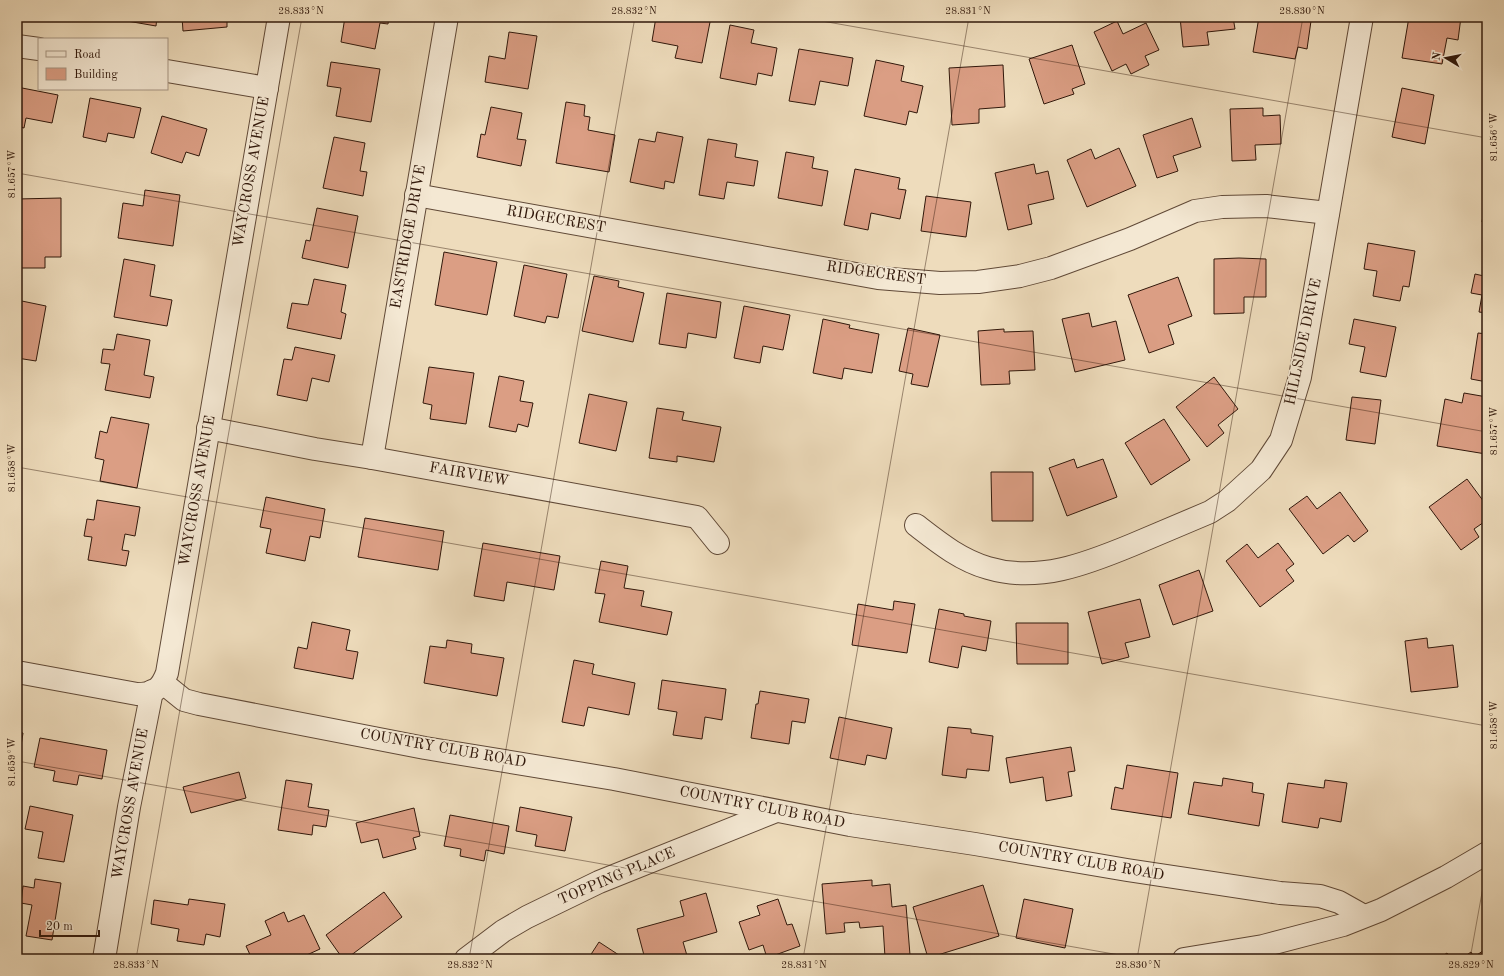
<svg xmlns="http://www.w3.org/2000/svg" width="1504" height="976" font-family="'Old Standard TT',serif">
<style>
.building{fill:#db9e84;stroke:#31180b}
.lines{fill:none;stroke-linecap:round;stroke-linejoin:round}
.minor-casing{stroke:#604937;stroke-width:24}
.minor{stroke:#f4e8d3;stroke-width:22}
.ticks{fill:none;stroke:#31180b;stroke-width:1;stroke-opacity:0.45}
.labels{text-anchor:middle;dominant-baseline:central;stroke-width:3.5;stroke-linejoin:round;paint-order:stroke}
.street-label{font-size:15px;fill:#31180b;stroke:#f4e8d3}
.neatline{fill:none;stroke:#31180b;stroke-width:1.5}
.ticks-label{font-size:10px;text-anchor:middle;fill:#31180b}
</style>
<rect width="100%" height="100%" fill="#eedcbc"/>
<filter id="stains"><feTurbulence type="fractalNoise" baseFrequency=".005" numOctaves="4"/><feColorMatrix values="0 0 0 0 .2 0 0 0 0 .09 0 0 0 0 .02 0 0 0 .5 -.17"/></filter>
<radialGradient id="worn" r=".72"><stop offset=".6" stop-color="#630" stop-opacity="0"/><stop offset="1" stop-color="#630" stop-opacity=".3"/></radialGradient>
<g class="building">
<polygon points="104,17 157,17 156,26"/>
<polygon points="182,17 227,17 227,27 183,31"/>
<polygon points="345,17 389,17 388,24 380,23 375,49 341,42"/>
<polygon points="656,17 711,17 702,63 675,58 678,46 652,41"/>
<polygon points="1180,17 1233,17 1235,29 1207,32 1209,45 1183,47"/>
<polygon points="1259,17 1290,17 1311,21 1307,49 1298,47 1295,59 1253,52"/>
<polygon points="1409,17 1461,17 1458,40 1447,38 1442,64 1402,58"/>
<polygon points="1117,21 1123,34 1146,23 1159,50 1145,56 1149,65 1131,74 1126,64 1112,71 1094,32"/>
<polygon points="730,25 754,30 751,43 777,48 772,76 758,73 756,85 720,78"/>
<polygon points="509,32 537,36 528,89 485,82 489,56 505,59"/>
<polygon points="1072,45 1085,84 1072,89 1074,94 1044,104 1029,59"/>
<polygon points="799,49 853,58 848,86 820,81 815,105 789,101"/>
<polygon points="876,60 904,66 901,81 923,86 917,113 909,111 906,125 864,116"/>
<polygon points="331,62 380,69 371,122 336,116 341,88 327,86"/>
<polygon points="1003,65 1005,107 979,109 979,123 952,125 949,68"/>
<polygon points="17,87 58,95 52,123 26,118 24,128 17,126"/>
<polygon points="1402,88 1434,95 1425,144 1392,137"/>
<polygon points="90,98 141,108 134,138 108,133 106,142 83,137"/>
<polygon points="566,102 585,105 584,116 590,117 588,130 615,135 609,172 556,163"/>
<polygon points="491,107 522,113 517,139 526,140 521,166 477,157 481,134 485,135"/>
<polygon points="1263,108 1263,116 1280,115 1281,144 1255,145 1256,160 1232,161 1230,109"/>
<polygon points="162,116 207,129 199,156 186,152 182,163 151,153"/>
<polygon points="1192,118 1201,147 1173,156 1178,171 1157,178 1143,135"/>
<polygon points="657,132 683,137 674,183 665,181 664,189 630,182 639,139 655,142"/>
<polygon points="334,137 365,143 360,171 367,172 363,196 323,188"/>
<polygon points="708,139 737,144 735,157 758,161 754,186 727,182 724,199 699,195"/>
<polygon points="1119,148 1136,186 1087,207 1067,160 1091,149 1095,159"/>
<polygon points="786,152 814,157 812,168 828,171 822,206 778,198"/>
<polygon points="1034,164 1036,174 1048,171 1054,199 1028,205 1032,224 1008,230 995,173"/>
<polygon points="855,169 900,178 898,189 906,190 900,219 871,213 868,230 844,225"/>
<polygon points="145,190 180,195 173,246 118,238 123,203 143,206"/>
<polygon points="926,196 971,202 966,237 921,231"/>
<polygon points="61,198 61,257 45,257 45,268 18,268 17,199"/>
<polygon points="1485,203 1487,203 1487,223 1482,222"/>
<polygon points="317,208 358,216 348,268 302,258 306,240 310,241"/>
<polygon points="1368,243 1415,251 1409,287 1403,286 1400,301 1373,296 1377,271 1364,269"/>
<polygon points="444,252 497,262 487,315 435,305"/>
<polygon points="1239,258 1266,259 1266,297 1244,297 1244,313 1214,314 1214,259"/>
<polygon points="124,259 155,265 150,296 172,300 167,326 114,317"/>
<polygon points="1487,261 1487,313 1479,312 1482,295 1471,293 1475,274 1484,276"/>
<polygon points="524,265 567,274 558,318 547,316 545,323 514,316"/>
<polygon points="594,276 619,281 618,287 644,293 633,342 582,331"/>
<polygon points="1178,277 1192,316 1168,325 1174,344 1149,353 1128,295"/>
<polygon points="314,279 346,285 341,312 346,314 341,339 287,328 292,303 308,305"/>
<polygon points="667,293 721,302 716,338 688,333 686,348 659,344"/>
<polygon points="17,300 46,306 36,361 17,358"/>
<polygon points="744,306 790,315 783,350 763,346 760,363 734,358"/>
<polygon points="1089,313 1092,327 1116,321 1125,360 1075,372 1062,319"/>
<polygon points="823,319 850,325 849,328 879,334 872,373 844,368 842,379 813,373"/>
<polygon points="1354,319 1396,327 1386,377 1360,372 1365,347 1349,344"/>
<polygon points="908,328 940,335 928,387 911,384 913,374 899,371"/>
<polygon points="1004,329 1004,332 1033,331 1035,370 1009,371 1010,384 981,385 978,331"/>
<polygon points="1478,333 1487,334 1487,382 1471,379"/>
<polygon points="117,334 150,340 144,375 154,377 150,398 105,390 110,364 101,363 103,349 114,350"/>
<polygon points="295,347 335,355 329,382 312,378 307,401 277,395 284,359 292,360"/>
<polygon points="429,367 474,373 466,424 430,419 432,405 423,403"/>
<polygon points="499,376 524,381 520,401 533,403 528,427 518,424 516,432 489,427"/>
<polygon points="1214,377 1238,409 1218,425 1224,433 1207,447 1176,407"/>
<polygon points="1464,393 1487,397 1486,454 1437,446 1445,399 1462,403"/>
<polygon points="589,394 627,402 616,451 579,443"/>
<polygon points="1352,397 1381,400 1375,444 1346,440"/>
<polygon points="657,408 684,412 682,420 721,427 714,462 677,456 677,462 649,458"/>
<polygon points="111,417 149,424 137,488 100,481 104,460 95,458 100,431 107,433"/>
<polygon points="1164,419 1190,460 1151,485 1125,443"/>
<polygon points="1074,459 1077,468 1103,459 1117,497 1067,516 1049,468"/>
<polygon points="991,472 1033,472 1033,521 992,521"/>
<polygon points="1467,479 1487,506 1487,520 1474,529 1479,537 1461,550 1429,507"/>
<polygon points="1340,492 1368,531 1354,542 1348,535 1323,554 1289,509 1307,496 1317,509"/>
<polygon points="266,497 325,509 320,538 310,536 305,561 266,553 271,529 260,527"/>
<polygon points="97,500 140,507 135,536 125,534 122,550 129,551 126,566 88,560 92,537 84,536 87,519 94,520"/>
<polygon points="365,518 444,531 438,570 358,557"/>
<polygon points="483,543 560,556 554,590 507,582 504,601 474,596"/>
<polygon points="1278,543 1294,564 1286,570 1294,581 1260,607 1226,561 1247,544 1258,558"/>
<polygon points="601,561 628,566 624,588 644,591 641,606 672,612 667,635 599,622 605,594 595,593"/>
<polygon points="1199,570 1213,611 1173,625 1159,585"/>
<polygon points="1140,599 1150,637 1125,643 1129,657 1102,664 1088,612"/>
<polygon points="894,601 915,604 907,653 852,645 858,604 893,610"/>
<polygon points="939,609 964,614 964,616 991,621 986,651 962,646 958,668 929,662"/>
<polygon points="312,622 350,630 346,650 358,652 353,679 294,668 298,647 307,649"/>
<polygon points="1016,623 1068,623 1068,664 1017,664"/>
<polygon points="1427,638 1428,648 1453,645 1458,687 1411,692 1405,641"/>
<polygon points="447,640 472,644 471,653 504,658 497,696 424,683 430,646 446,648"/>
<polygon points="574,660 594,664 592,674 635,683 629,715 588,707 584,726 562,722"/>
<polygon points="662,680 726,689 722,720 705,717 702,739 673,735 677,712 658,709"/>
<polygon points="760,691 809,699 805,723 792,721 789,744 751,738 756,704 758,704"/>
<polygon points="839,717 892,728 886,759 867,755 865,765 830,758"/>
<polygon points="948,727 971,729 971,733 993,736 989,771 967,769 966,778 942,775"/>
<polygon points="17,732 23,733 19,759 17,758"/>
<polygon points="40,738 107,750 102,779 79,775 77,785 53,781 55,771 34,767"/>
<polygon points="1071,747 1075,771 1068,772 1072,796 1046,801 1043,777 1010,783 1006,758"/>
<polygon points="1127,765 1178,773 1171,818 1111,809 1115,787 1123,789"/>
<polygon points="239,772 246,798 191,813 183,787"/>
<polygon points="1223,778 1253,783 1252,792 1264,794 1259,826 1188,814 1194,782 1222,786"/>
<polygon points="286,780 312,784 308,807 329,810 326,827 313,825 312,835 278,830"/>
<polygon points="1325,780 1347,783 1341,822 1320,818 1318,828 1282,822 1288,783 1324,788"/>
<polygon points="30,806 73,815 64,862 38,858 43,832 25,829"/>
<polygon points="520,807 572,817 565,851 535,846 537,835 516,831"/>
<polygon points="414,808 420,836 413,838 416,849 383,858 378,839 361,843 356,823"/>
<polygon points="450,815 509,826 504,854 486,850 484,861 460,856 461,849 444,846"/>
<polygon points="35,879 61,883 52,940 26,936 32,905 21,903 23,886 34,888"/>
<polygon points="872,880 872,886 890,884 892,907 906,905 910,955 885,957 883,926 860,928 859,922 844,923 845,932 826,934 822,884"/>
<polygon points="983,885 999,936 928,958 913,907"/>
<polygon points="384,892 402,917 346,959 343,959 326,935"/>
<polygon points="706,893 717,932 683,942 688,959 645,959 637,929 684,916 680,901"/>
<polygon points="189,899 225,904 220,937 206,934 204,945 177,941 179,929 151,924 154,900 188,905"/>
<polygon points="778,899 787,925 792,924 800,946 767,958 763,945 749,950 739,922 760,915 757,906"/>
<polygon points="1024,899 1073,909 1065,948 1016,938"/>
<polygon points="284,912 288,922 304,915 320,949 298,959 279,959 278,957 274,959 252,959 246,946 271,935 265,921"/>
<polygon points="599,942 625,959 588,959"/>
<polygon points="1487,948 1487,959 1461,959 1471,952 1474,957"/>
<polygon points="1447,953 1452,959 1438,959"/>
</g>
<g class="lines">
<defs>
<g id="minor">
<polyline points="17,46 39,49"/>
<polyline points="167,71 267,88"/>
<polyline points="416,195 878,278 940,283 978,282 1020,276 1051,268 1130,239 1195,211 1222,207 1266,206 1328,213"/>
<polyline points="208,428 315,449 372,458 697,517 718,543"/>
<polyline points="372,458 447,17"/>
<path d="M916,525C938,542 960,560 988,568C1038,583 1086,564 1132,545C1158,534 1184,523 1210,512L1227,501L1261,470L1281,440L1300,377L1362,17"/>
<path d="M17,672L137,694C154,694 161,689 167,673L279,17"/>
<polyline points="163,683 184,700 199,704 425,748 614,779 850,825 975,844 1127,870 1280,893 1320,896 1339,902 1364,916"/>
<polyline points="104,959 129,807 152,691"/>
<polyline points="466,959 503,931 527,917 599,882 776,811"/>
<polyline points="1184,959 1263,946 1343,925 1381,910 1446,877 1487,853"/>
</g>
</defs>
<use href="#minor" class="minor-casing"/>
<use href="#minor" class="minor"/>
</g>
<path class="ticks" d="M799,17L1487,138M17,173L1487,432M17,467L1487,726M17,761L1142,959M136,959L302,17M469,959L635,17M803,959L969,17M1137,959L1303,17M1470,959L1487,865"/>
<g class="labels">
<g class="street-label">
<text transform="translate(252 172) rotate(-80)">WAYCROSS AVENUE</text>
<text transform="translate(556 220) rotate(10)">RIDGECREST</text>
<text transform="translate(409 237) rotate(-80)">EASTRIDGE DRIVE</text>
<text transform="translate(876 274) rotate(8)">RIDGECREST</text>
<text transform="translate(1304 342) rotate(-78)">HILLSIDE DRIVE</text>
<text transform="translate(469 475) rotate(10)">FAIRVIEW</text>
<text transform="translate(198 491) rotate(-80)">WAYCROSS AVENUE</text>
<text transform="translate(443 749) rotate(10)">COUNTRY CLUB ROAD</text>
<text transform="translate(131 804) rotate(-80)">WAYCROSS AVENUE</text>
<text transform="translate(762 808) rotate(11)">COUNTRY CLUB ROAD</text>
<text transform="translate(1081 862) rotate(10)">COUNTRY CLUB ROAD</text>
<text transform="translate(617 877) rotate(-23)">TOPPING PLACE</text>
</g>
</g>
<rect width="1504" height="976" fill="none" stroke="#eedcbc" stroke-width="44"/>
<rect x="38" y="38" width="130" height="52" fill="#f4e8d3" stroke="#a69583"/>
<rect x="46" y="51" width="20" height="6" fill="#f4e8d3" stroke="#a69583"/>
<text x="74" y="58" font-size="12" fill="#31180b">Road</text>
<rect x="46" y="68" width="20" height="12" fill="#db9e84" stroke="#a69583"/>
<text x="74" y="78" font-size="12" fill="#31180b">Building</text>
<g transform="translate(1446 58) rotate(280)" stroke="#f4e8d3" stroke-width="3" paint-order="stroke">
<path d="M0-3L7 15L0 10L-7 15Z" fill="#31180b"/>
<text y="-6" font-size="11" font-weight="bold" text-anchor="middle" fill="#31180b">N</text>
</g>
<path d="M40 930v6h59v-6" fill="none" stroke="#31180b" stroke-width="2"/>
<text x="46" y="930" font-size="12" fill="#31180b" stroke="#f4e8d3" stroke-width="3" paint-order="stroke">20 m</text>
<rect x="22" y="22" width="1460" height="932" class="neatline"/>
<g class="ticks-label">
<text x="301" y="14">28.833°N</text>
<text x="634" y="14">28.832°N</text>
<text x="968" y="14">28.831°N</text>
<text x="1302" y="14">28.830°N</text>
<text transform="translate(1493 137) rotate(-90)" y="4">81.656°W</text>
<text transform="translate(11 174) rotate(-90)" y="4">81.657°W</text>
<text transform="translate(1493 431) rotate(-90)" y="4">81.657°W</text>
<text transform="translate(11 468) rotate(-90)" y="4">81.658°W</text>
<text transform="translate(1493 725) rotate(-90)" y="4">81.658°W</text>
<text transform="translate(11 762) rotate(-90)" y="4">81.659°W</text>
<text x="136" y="968">28.833°N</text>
<text x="470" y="968">28.832°N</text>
<text x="804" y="968">28.831°N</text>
<text x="1138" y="968">28.830°N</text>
<text x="1471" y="968">28.829°N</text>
</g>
<rect width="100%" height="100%" filter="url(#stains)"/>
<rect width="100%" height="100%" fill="url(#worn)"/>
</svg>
